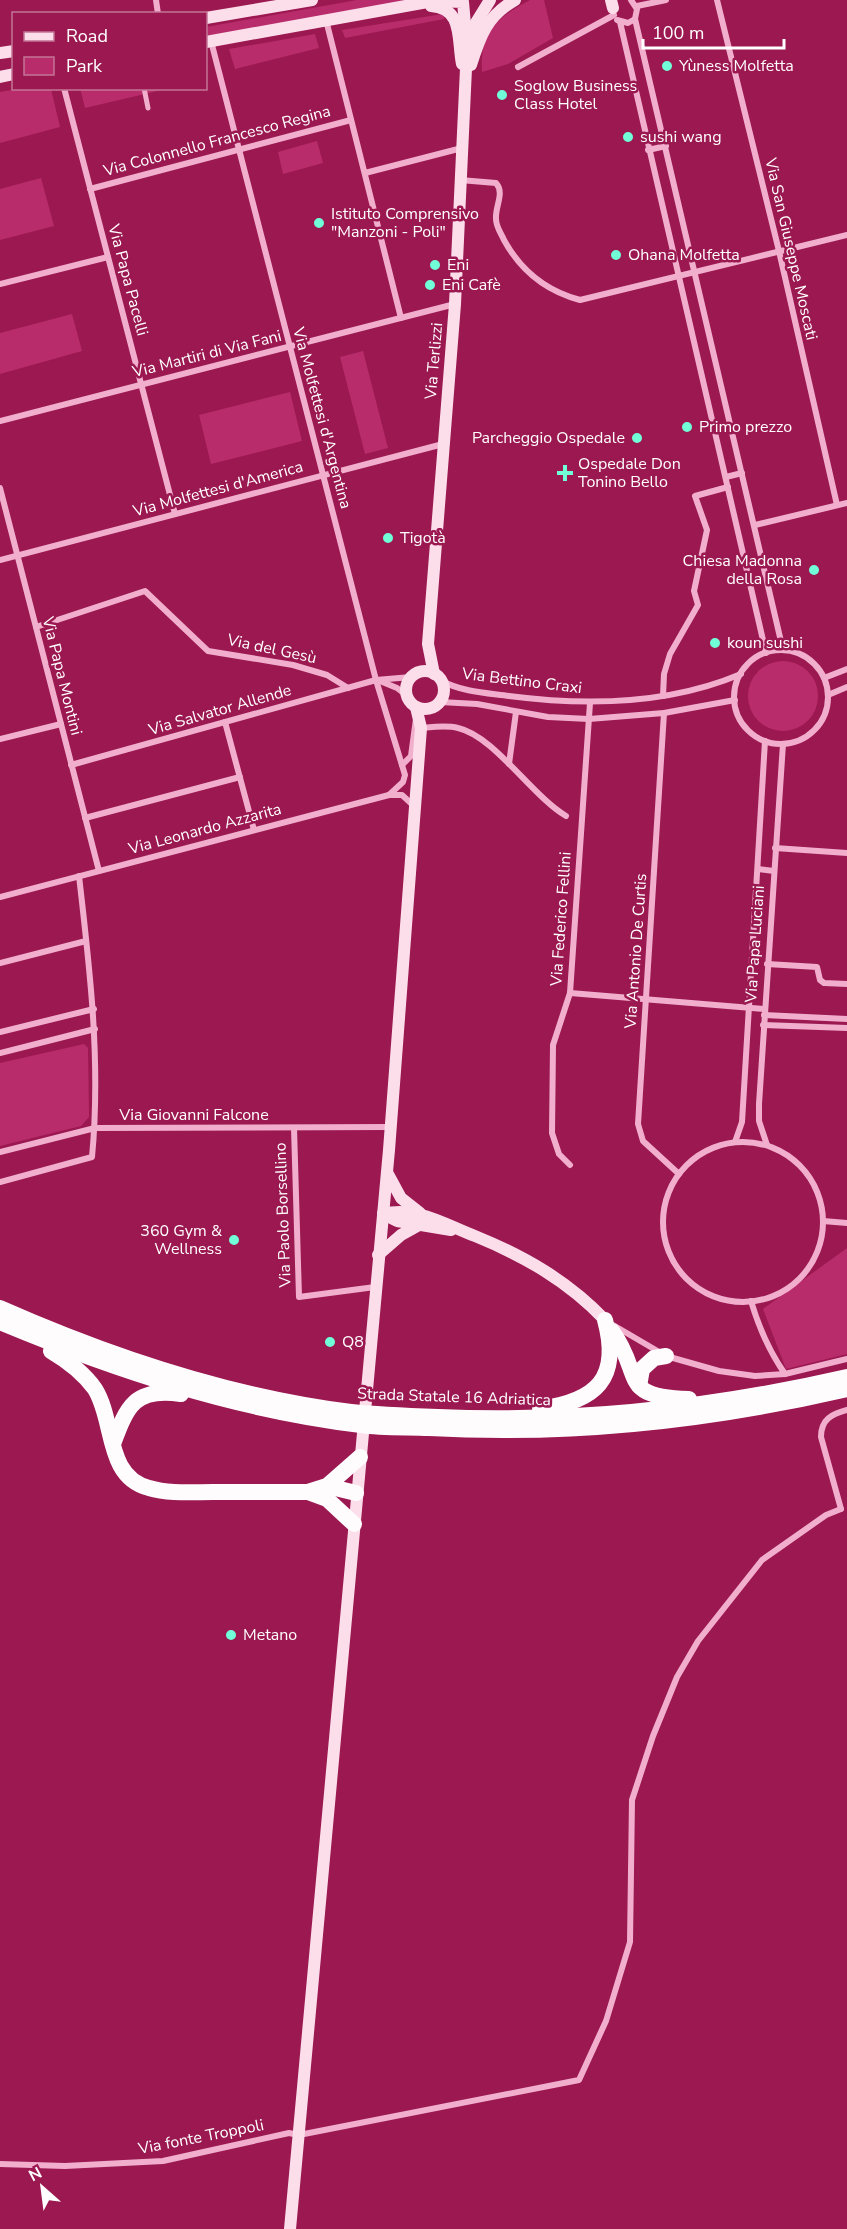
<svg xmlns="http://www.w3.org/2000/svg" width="847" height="2229" font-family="'Nunito Sans',sans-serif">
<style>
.green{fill:#b92c6b}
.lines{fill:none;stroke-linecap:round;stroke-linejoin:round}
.pedestrian{stroke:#f2afcd;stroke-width:5}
.minor{stroke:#f2afcd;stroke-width:6}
.secondary{stroke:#fcdeeb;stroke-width:12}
.trunk{stroke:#fffcfe;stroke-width:16}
.poi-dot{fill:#70ffd6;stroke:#9b1851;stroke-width:2}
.labels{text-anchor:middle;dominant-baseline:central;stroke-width:5;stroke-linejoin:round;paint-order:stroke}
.poi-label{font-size:16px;fill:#fff;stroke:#9b1851;text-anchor:start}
.street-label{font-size:16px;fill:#fff;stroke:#9b1851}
</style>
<rect width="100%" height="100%" fill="#9b1851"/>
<g class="green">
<polygon points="357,0 414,0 206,36 206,27"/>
<path d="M530,0H544L553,38L508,64L482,72C479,32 498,17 530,0Z"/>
<polygon points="443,14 444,19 345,38 342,30"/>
<polygon points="315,34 319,48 235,69 229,49"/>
<polygon points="80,88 166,89 85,108"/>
<polygon points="18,89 51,89 60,127 0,143 0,92"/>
<polygon points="317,141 323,163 283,174 278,152"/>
<polygon points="41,178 54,226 0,240 0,189"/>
<polygon points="72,314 82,351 0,374 0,333"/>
<polygon points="363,351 388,448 365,454 340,357"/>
<polygon points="290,392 302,441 211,464 199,415"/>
<circle cx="783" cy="696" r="35"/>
<polygon points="84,1044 88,1048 89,1117 81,1126 0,1146 0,1063"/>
<polygon points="847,1248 847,1354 786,1369 763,1309"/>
</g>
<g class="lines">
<polyline class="pedestrian" points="144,88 148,108"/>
<g class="minor">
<polyline points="156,0 158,14"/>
<polyline points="717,0 779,251 837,505"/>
<polyline points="637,6 666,0"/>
<polyline points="635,19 783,650"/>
<polyline points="326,20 401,318"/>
<polyline points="617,20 628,23 635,19 637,9 631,0"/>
<polyline points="620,22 766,653"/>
<polyline points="211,41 376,680 405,775 403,782 389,795"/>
<polyline points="518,67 614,15"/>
<polyline points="64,88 175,514"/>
<polyline points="648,150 666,146"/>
<polyline points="365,173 462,148"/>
<path d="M460,180L496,183C505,193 495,206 496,219C496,227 501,233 504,240C521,271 546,291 580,300L847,235"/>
<polyline points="90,189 351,120"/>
<polyline points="0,284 108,257"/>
<polyline points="0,421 455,304"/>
<polyline points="726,477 742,473"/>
<polyline points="0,488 99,871"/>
<polyline points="755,525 847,503"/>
<polyline points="0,560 443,444"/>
<polyline points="36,627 145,591 208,651 293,665 327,675 348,688"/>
<circle cx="781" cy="697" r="47"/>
<polyline points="824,678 847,669"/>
<polyline points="380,681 397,688 406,695"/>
<path d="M442,681C462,692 487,693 509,696C586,706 668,705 741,674"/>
<polyline points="828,695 847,687"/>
<polyline points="663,696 664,674 670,654 698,605 694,591 707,530 695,496 728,487"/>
<polyline points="440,702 477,704 548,717 589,719 664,713 735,700"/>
<polyline points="664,713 638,1124 643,1141 679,1174"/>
<polyline points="225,722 254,830"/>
<path d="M421,728C433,727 446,725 458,728C494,736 532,796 566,816"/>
<polyline points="0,739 61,724"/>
<polyline points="509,764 516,712"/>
<polyline points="71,765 376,680 411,677"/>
<polyline points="402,765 411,756 416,719"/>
<polyline points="85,818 240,777"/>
<polyline points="775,848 847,853"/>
<polyline points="758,869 774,871"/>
<polyline points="0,897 389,795 402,795 414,806"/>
<polyline points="0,963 86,941"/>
<polyline points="767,964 817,967 820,980 824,983 847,984"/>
<polyline points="570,993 764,1009"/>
<polyline points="764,1015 847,1019"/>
<polyline points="763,1025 847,1028"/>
<polyline points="0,1032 94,1009"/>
<polyline points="0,1053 95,1029"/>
<polyline points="294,1128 299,1297 375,1287"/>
<polyline points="735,1142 742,1122 765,741"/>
<circle cx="743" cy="1222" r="80"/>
<polyline points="767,1145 759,1121 759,1104 783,744"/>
<polyline points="0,1152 95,1128 390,1127"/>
<polyline points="570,1165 559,1154 552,1133 553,1045 570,993 590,703"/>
<path d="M0,1182L92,1157C101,1063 90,970 79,876"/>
<polyline points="823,1221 847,1223"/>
<path d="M751,1301C759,1328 769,1351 785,1374"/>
<polyline points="613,1325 666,1356 719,1371 755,1376 785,1374 847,1359"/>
<path d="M841,1509L821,1437C821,1419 832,1414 847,1410"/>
<polyline points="0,2164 65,2166 163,2161 289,2133 299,2135 579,2080 606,2021 630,1942 632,1800 653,1736 677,1677 698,1641 762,1560 826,1515 841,1509"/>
</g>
<g class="secondary">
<polyline points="611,0 613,8"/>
<path d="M431,6C464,8 457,40 462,64"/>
<polyline points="206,18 312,0"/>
<polyline points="206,42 433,1 463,2 467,47 455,304 428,644 434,674"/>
<polyline points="469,43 474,26 490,0"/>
<polyline points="0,53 14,51"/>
<path d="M471,65C480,36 487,16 515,0"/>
<polyline points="0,77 14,74"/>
<circle cx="425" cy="690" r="19"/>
<polyline points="388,1174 401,1198 420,1213"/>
<path d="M383,1214C417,1206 444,1224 475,1236C524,1256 568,1281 605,1320"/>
<polyline points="383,1214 397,1221 451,1230"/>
<polyline points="378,1255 401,1235 419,1225"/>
<polyline points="290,2229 389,1150 421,728 416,707"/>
</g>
<g class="trunk">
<path d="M0,1308C111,1357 231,1397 351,1412C380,1415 409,1416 438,1417C576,1423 712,1408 847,1377"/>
<path d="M0,1322C115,1370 236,1410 361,1425C383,1428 406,1427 429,1428C570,1436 709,1421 847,1389"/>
<path d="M612,1331C644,1375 617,1397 689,1399"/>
<path d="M51,1351C68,1361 83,1372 95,1389C115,1421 105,1477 149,1488C169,1494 192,1492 213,1492C245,1492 276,1492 308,1492L327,1486L360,1457"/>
<polyline points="639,1386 642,1369 654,1358 666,1356"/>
<path d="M540,1409C596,1401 621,1379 605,1320"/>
<path d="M113,1444C127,1406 135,1387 181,1394"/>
<polyline points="327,1486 356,1493"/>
<polyline points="308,1492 327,1499 354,1524"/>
</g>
</g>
<g class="poi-dot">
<circle cx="667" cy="66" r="6"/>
<circle cx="502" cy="95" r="6"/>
<circle cx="628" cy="137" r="6"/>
<circle cx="319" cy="223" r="6"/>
<circle cx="616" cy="255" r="6"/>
<circle cx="435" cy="265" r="6"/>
<circle cx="430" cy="285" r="6"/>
<circle cx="687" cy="427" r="6"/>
<circle cx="637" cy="438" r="6"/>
<path d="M562 464h6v6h6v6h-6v6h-6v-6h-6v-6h6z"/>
<circle cx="388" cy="538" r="6"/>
<circle cx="814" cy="570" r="6"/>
<circle cx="715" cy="643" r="6"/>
<circle cx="234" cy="1240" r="6"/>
<circle cx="330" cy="1342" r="6"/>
<circle cx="231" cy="1635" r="6"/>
</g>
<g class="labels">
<g class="poi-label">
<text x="679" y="66">Yùness Molfetta</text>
<text x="514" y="86">Soglow Business<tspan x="514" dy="18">Class Hotel</tspan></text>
<text x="640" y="137">sushi wang</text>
<text x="331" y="214">Istituto Comprensivo<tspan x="331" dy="18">"Manzoni - Poli"</tspan></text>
<text x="628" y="255">Ohana Molfetta</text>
<text x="447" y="265">Eni</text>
<text x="442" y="285">Eni Cafè</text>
<text x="699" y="427">Primo prezzo</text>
<text x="625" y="438" text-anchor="end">Parcheggio Ospedale</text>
<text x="578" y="464">Ospedale Don<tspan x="578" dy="18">Tonino Bello</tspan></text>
<text x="400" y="538">Tigotà</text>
<text x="802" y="561" text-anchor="end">Chiesa Madonna<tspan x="802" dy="18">della Rosa</tspan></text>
<text x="727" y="643">koun sushi</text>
<text x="222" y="1231" text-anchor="end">360 Gym &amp;<tspan x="222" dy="18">Wellness</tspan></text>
<text x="342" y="1342">Q8</text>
<text x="243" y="1635">Metano</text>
</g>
<g class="street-label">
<text transform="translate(217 141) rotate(-15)">Via Colonnello Francesco Regina</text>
<text transform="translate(791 249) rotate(77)">Via San Giuseppe Moscati</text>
<text transform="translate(128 280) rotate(75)">Via Papa Pacelli</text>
<text transform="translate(207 354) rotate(-14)">Via Martiri di Via Fani</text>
<text transform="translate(434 361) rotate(-85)">Via Terlizzi</text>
<text transform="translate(322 418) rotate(75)">Via Molfettesi d'Argentina</text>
<text transform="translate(218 489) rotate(-15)">Via Molfettesi d'America</text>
<text transform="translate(272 649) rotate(12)">Via del Gesù</text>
<text transform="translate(62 676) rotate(76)">Via Papa Montini</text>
<text transform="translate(522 681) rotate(7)">Via Bettino Craxi</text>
<text transform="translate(220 710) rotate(-16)">Via Salvator Allende</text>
<text transform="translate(205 829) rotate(-15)">Via Leonardo Azzarita</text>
<text transform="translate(561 919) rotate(-86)">Via Federico Fellini</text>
<text transform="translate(755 944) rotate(-86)">Via Papa Luciani</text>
<text transform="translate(636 951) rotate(-86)">Via Antonio De Curtis</text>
<text x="194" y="1115">Via Giovanni Falcone</text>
<text transform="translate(283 1215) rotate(-92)">Via Paolo Borsellino</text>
<text transform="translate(454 1397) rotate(2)">Strada Statale 16 Adriatica</text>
<text transform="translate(201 2137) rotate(-11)">Via fonte Troppoli</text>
</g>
</g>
<rect x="12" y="12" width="195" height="78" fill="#9b1851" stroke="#c37497" stroke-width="1.5"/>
<rect x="24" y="32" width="30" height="9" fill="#fcdeeb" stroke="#c37497" stroke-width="1.5"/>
<text x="66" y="42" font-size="18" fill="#ffffff">Road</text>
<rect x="24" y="57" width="30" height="18" fill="#b92c6b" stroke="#c37497" stroke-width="1.5"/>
<text x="66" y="72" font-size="18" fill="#ffffff">Park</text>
<g transform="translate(42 2187) rotate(332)" stroke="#9b1851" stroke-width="4.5" paint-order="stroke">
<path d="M0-4.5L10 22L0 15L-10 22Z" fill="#ffffff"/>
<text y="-9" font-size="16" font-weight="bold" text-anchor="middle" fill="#ffffff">N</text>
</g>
<path d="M643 39v9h141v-9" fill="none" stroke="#ffffff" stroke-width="3"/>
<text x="652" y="39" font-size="18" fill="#ffffff" stroke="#9b1851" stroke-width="4.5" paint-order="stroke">100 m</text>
</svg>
